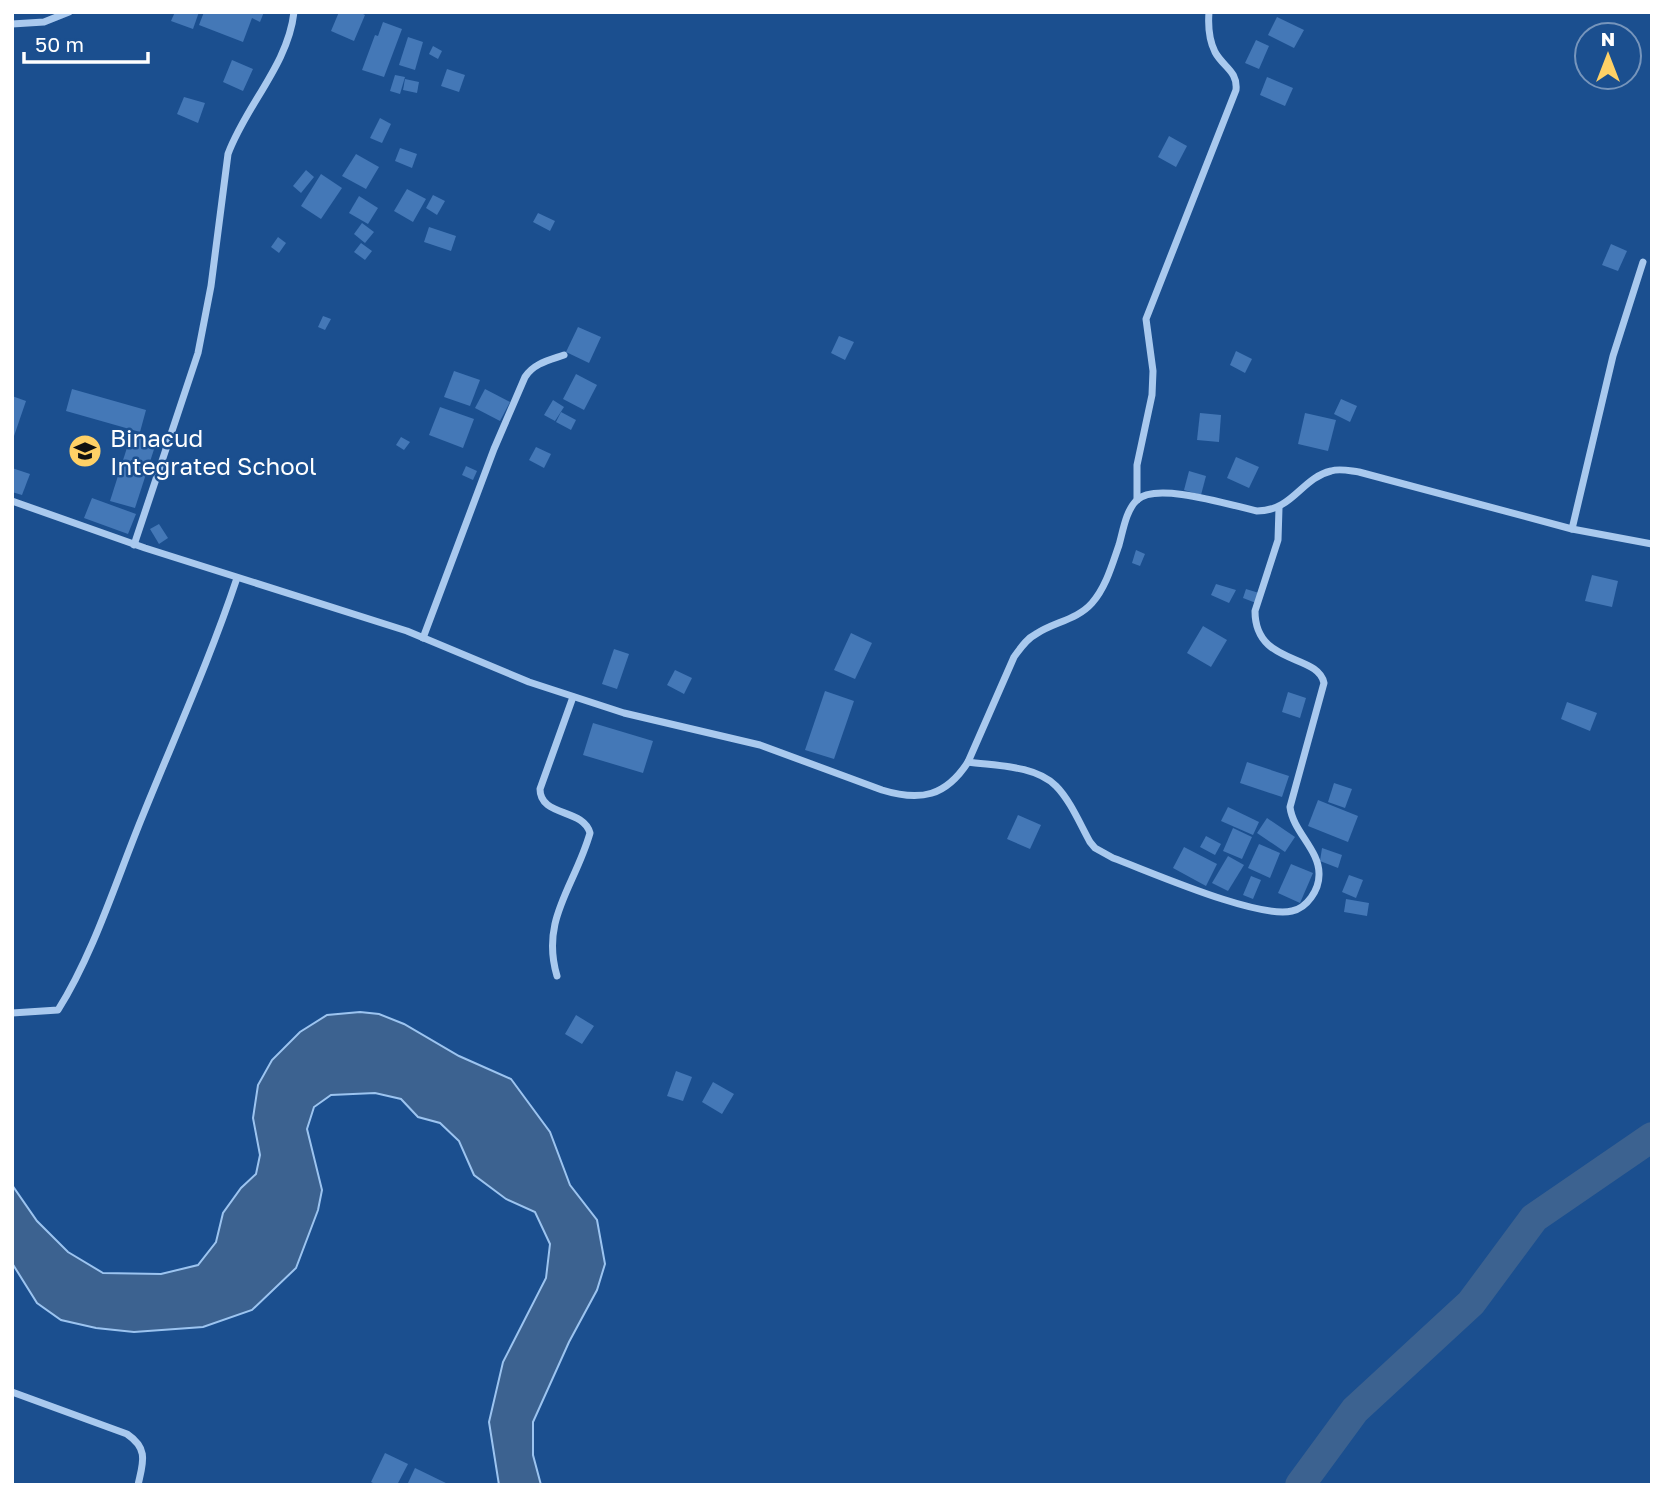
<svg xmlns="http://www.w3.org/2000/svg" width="1664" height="1497" font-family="'Golos Text',sans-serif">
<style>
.water{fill:#3c6290;stroke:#9cc4f0;stroke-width:2}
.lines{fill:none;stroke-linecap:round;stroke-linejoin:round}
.river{stroke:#3c6290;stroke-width:30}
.building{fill:#4478b7}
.minor{stroke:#a9c9ee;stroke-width:7}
.labels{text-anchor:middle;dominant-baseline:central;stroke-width:5;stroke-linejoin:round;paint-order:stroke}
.poi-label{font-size:24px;fill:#fff;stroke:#1b4f8f;text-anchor:start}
</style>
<rect width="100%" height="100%" fill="#1b4f8f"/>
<polygon class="water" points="360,1012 379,1014 404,1024 459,1056 511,1079 550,1132 570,1185 597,1220 605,1264 597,1290 569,1342 533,1422 533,1455 541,1485 499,1485 489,1422 503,1362 546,1278 550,1244 535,1212 506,1199 474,1175 459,1141 440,1123 418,1117 401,1099 375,1093 331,1095 314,1107 307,1129 322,1190 318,1210 296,1268 252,1310 203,1327 134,1332 96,1328 61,1320 37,1303 12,1263 12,1185 37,1221 68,1252 103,1273 161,1274 198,1265 216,1242 223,1213 241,1188 256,1174 260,1155 253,1118 258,1085 272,1060 300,1032 327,1015"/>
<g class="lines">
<polyline class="river" points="1300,1485 1355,1410 1471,1303 1534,1218 1652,1137"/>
</g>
<g class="building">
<polygon points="175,12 199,12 193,29 171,21"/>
<polygon points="204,12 264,12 260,22 252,18 243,42 199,25"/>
<polygon points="339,12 359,12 365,15 354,41 331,31"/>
<polygon points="1277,17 1304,30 1294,48 1268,35"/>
<polygon points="383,22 402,29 384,77 362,70 375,35 378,36"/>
<polygon points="408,37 423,42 415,70 399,65"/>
<polygon points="1256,40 1269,46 1259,69 1245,63"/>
<polygon points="433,46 442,51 438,59 429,54"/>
<polygon points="232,60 253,69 243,91 223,82"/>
<polygon points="447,69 465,75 459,92 441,86"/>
<polygon points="395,75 405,77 400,94 390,91"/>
<polygon points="1267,77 1293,88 1285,106 1260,95"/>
<polygon points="405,79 419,82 417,93 403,90"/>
<polygon points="184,97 205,103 198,123 177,114"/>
<polygon points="380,118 391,124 382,143 370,138"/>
<polygon points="1169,136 1187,146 1176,167 1158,157"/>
<polygon points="400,148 417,154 412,168 395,161"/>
<polygon points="356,154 379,167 366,189 342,176"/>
<polygon points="306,170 314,177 301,193 293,186"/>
<polygon points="321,174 342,188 321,219 301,206"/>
<polygon points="407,189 426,199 413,222 394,211"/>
<polygon points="433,195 445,201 437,215 426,208"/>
<polygon points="359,196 378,208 368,224 349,213"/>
<polygon points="538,213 555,221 550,231 533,222"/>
<polygon points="362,223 374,232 365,243 354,234"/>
<polygon points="429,227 456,236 451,251 424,242"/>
<polygon points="278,237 286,243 279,253 271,247"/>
<polygon points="361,243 372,251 365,260 354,252"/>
<polygon points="1611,244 1627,251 1618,271 1602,265"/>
<polygon points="323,316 331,319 325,330 318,327"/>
<polygon points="578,327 601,337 589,363 566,352"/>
<polygon points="839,336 854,342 845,360 831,353"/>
<polygon points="1236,351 1252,359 1245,373 1230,365"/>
<polygon points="454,371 480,380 470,406 444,397"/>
<polygon points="576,374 597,385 584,410 563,399"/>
<polygon points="72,389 146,410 140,432 66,411"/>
<polygon points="485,389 510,402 500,421 475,408"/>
<polygon points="12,396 26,401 13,439 12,439"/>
<polygon points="1341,399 1357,406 1350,422 1334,414"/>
<polygon points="553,400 564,407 555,421 544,415"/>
<polygon points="440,407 474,419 463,448 429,435"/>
<polygon points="561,412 576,420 571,430 556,422"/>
<polygon points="1200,413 1221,415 1219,442 1197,440"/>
<polygon points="1305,413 1336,420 1328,451 1298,444"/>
<polygon points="132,432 157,440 135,508 110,501"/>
<polygon points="401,437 410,442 404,450 396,445"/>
<polygon points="536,447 551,454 544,468 529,460"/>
<polygon points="1236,457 1259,467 1249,488 1227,478"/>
<polygon points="466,466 477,471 473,480 462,475"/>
<polygon points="12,468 30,474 22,495 12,492"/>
<polygon points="1189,471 1206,476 1201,495 1184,490"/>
<polygon points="92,498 136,514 128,534 84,518"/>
<polygon points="159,524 168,538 159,544 150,529"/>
<polygon points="1136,550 1145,554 1140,566 1132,563"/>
<polygon points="1592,575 1618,581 1612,607 1585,601"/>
<polygon points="1216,584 1236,590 1229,603 1211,595"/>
<polygon points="1246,589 1259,593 1256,603 1243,598"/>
<polygon points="1203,626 1227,640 1211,667 1187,653"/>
<polygon points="851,633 872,643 855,679 834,670"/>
<polygon points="614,649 629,654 617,689 602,684"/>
<polygon points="675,670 692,678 684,694 667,685"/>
<polygon points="825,691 854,701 834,759 805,750"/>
<polygon points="1288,692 1306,698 1300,718 1282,712"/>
<polygon points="1567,702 1597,713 1590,731 1561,719"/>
<polygon points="593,723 653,741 643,773 583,755"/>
<polygon points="1247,762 1289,776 1282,797 1240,783"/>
<polygon points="1334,783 1352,789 1345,808 1328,802"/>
<polygon points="1318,800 1358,816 1348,842 1308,826"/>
<polygon points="1228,807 1259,822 1253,835 1221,821"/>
<polygon points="1018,815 1041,825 1030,849 1007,839"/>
<polygon points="1267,818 1295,837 1285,852 1257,833"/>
<polygon points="1233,828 1252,837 1242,859 1223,851"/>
<polygon points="1206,836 1221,844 1215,855 1200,847"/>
<polygon points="1259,844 1280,853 1270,878 1248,868"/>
<polygon points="1184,847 1217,864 1206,886 1173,868"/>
<polygon points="1322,848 1342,855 1338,868 1320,861"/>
<polygon points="1228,856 1244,865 1228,891 1212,883"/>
<polygon points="1291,864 1313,873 1300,903 1278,893"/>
<polygon points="1349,875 1363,880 1356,898 1342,892"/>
<polygon points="1251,876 1261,880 1253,899 1243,895"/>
<polygon points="1346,899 1369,903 1367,916 1344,912"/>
<polygon points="576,1015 594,1026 582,1044 565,1034"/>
<polygon points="676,1071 692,1077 683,1101 667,1096"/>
<polygon points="713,1082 734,1094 722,1114 702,1102"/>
<polygon points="385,1453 408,1464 397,1485 377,1485 371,1482"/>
<polygon points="415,1468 450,1485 407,1485"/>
</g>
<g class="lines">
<g class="minor">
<polyline points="12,24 44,22 69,12"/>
<path d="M1137,500V465L1152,395L1153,371L1146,319L1236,90C1238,71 1223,67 1215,52C1209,40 1208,25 1209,12"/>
<path d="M12,501L145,548L407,631L529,682L624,713L760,745L882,790C921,802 946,796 968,762L1014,657C1020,649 1026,639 1036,634C1054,622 1077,620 1092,603C1106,587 1112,565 1119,545C1123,531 1126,510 1137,500C1156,481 1233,506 1257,511C1293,511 1301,478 1331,471C1340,468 1350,471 1359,472L1572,529L1652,544"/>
<polyline points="1572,529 1613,356 1643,262"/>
<path d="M134,545L198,353L211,286L228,154C246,105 288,65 294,12"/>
<path d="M423,638L494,449L525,377C534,363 550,360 564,355"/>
<path d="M968,762C996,766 1035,765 1056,786C1070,800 1080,824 1090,842L1095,848L1113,858C1151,872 1257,919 1292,911C1307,908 1319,890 1319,875C1320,850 1293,832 1290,807L1324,683C1318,653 1255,666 1255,611L1278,540L1279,508"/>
<path d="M557,976C540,919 575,886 590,833C583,808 540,817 540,789L573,697"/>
<path d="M12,1013L58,1010C94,953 117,878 143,815C175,736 210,659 237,578"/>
<path d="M12,1392L127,1434C149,1449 143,1462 138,1485"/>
</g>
</g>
<defs>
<symbol id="school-disc" viewBox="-11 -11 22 22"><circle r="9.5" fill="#ffd166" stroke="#1b4f8f"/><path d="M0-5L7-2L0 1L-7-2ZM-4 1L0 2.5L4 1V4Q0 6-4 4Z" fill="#111"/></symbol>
</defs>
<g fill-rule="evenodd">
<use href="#school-disc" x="66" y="432" width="38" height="38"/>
</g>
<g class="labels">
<g class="poi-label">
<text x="110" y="437">Binacud<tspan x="110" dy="28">Integrated School</tspan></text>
</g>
</g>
<rect width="1664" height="1497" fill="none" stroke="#ffffff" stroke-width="28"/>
<g transform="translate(1608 56)"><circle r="33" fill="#1b4f8f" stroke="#7695bc" stroke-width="2"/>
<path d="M0-5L12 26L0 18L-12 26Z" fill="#ffd166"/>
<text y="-10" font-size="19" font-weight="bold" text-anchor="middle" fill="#ffffff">N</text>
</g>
<path d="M24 52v10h124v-10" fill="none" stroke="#ffffff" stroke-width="3.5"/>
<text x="35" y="52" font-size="21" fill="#ffffff" stroke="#1b4f8f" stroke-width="5" paint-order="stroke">50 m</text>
</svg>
